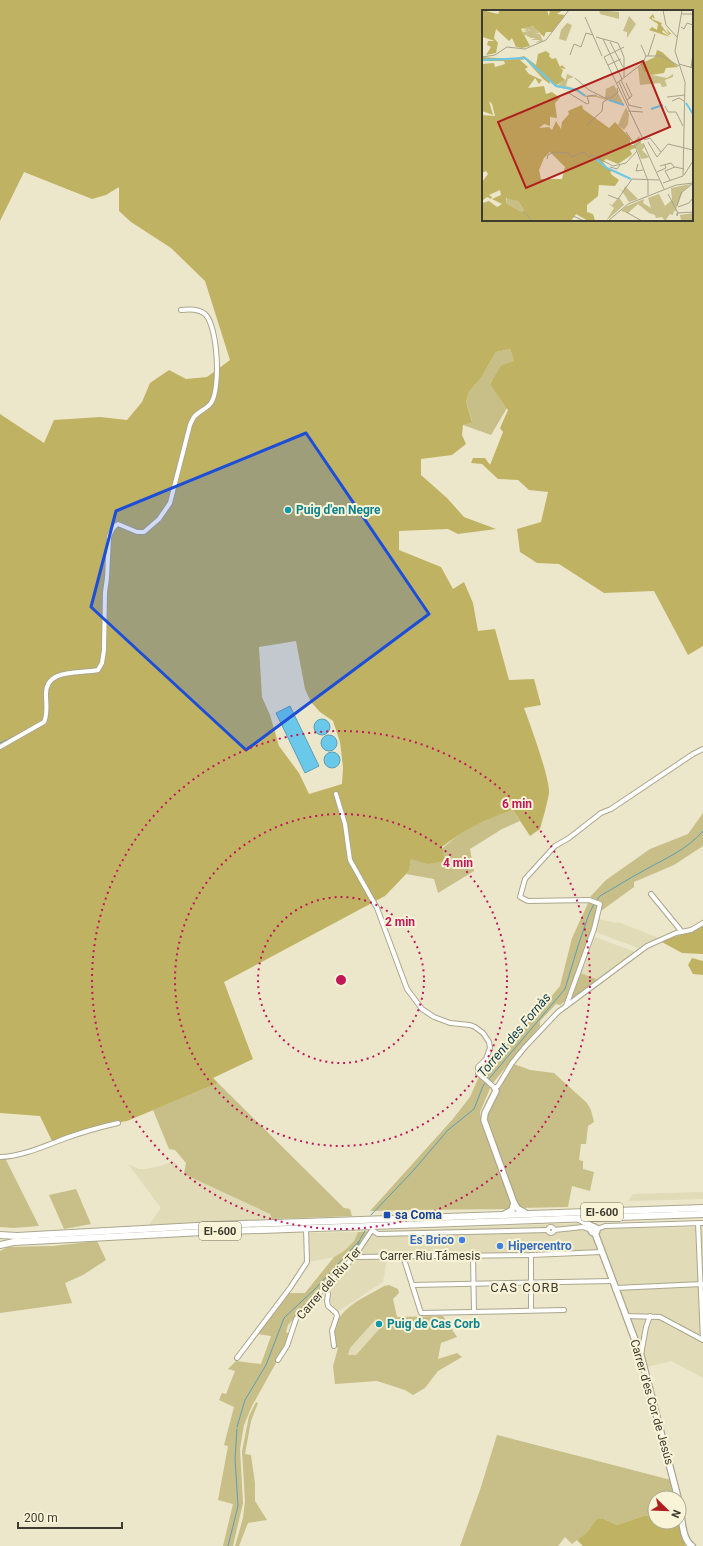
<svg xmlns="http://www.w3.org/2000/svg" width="703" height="1546" font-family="Roboto,sans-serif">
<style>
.built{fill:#e1dbb8}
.green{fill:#c7be88;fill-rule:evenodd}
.forest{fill:#c0b263;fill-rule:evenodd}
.water{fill:#6ac9ea;stroke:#5d9fb2}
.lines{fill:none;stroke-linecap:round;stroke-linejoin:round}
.stream{stroke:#5d9fb2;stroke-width:1}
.street-casing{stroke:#aba78d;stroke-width:6}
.secondary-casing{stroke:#aba78d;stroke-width:8}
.primary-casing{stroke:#aba78d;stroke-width:8}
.street{stroke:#fff;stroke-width:4}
.secondary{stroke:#fff;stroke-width:5.5}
.primary{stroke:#fff;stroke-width:6}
.marked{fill:#1d4ed8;fill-opacity:0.2;stroke:#1d4ed8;stroke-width:3;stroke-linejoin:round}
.ring{fill:none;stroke:#c2185b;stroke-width:2;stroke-dasharray:2 4}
.culture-dot{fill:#0f9aa8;stroke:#f9f4d8;stroke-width:1.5}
.transit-dot{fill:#1a4fb4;stroke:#f9f4d8;stroke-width:1.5}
.shop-dot{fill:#3f7fe0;stroke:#f9f4d8;stroke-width:1.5}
.labels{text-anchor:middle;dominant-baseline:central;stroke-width:4;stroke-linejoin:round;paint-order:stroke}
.shield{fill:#f9f4d8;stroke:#767363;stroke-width:1}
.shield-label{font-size:11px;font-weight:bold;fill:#3e3c31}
.culture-label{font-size:12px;font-weight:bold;fill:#0d838f;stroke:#f9f4d8;text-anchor:start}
.transit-label{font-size:12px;font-weight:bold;fill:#164399;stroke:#f9f4d8;text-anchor:start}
.shop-label{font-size:12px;font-weight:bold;fill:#366cbe;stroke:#f9f4d8;text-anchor:end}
.street-label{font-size:12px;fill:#3e3c31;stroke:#f9f4d8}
.water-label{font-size:13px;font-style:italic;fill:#174250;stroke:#f9f4d8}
.neighbourhood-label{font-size:13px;letter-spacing:1px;fill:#3e3c31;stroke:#f9f4d8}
.inset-river{fill:none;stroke:#6ac9ea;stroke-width:2}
.inset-road{fill:none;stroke:#a6a38d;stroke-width:1}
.view{fill:#b01f1b;fill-opacity:0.15;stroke:#b01f1b;stroke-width:2}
.inset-edge{fill:none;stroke:#3e3c31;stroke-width:2}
.centre{fill:#c2185b;stroke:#f9f4d8;stroke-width:2}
.ring-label{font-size:12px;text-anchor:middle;font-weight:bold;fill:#c2185b;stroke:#f9f4d8;stroke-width:4;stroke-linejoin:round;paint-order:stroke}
</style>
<rect width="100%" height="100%" fill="#ece7cb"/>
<g class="built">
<polygon points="599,919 617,923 618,922 659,938 641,949 598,933 595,930"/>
<polygon points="595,937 633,951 634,954 599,980 580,973 592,938"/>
<polygon points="174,1161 184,1174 270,1214 272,1219 149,1225 161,1208 128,1164 139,1169 145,1169 160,1166"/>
<polygon points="703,1192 703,1199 628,1201 633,1194"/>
<polygon points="578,1223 584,1229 703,1227 703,1378 671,1361 647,1367 605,1251 509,1255 394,1254 393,1259 387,1259 383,1282 339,1311 329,1302 330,1287 361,1251 372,1234 376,1231"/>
<polygon points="358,1232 354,1241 344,1251 334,1257 309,1262 308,1260 307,1235 308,1233"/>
<polygon points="376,1318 384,1325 356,1355 348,1355 350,1348"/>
</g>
<g class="green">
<polygon points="510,349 514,361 490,383 507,408 491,435 463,425 472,421 466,402 469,392 481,378 496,352"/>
<path d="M513,810L520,821L502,829L470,849L474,871L438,893L434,879L406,874L409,871L411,858L427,864C453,835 476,821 513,810Z"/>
<polygon points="703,813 703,846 674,865 634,882 634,887 601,911 602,902 590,897 606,880 650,849 688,834"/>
<polygon points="589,901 599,905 591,933 567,1000 560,1005 556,1004 540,1021 540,1026 492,1084 480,1112 481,1123 513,1209 408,1210 370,1211 452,1120 470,1097 481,1072 541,1009 560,986 572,938"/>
<polygon points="580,973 599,980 570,1001"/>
<path d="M514,1064L530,1070L554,1073L587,1103L591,1110L594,1122L588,1126L586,1144H581L579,1160L583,1161V1169L594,1172L590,1191L572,1186L568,1207L518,1208L483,1120C480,1100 502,1079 514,1064Z"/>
<polygon points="218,1083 344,1208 350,1209 352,1216 272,1219 270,1214 184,1174 186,1163 175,1150 169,1149 153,1110"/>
<polygon points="0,1158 5,1158 39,1226 14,1228 0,1227"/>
<polygon points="76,1189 91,1224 64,1229 49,1195"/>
<polygon points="370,1231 357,1249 288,1325 286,1332 289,1334 286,1345 252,1406 244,1425 240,1449 243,1503 233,1546 223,1546 233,1504 218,1500 228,1446 224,1445 234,1407 219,1400 222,1393 226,1394 235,1371 228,1369 236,1361 261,1364 271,1336 257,1334 288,1293 305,1293 334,1257 344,1251 354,1241 358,1232"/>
<polygon points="97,1241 106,1260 83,1275 65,1283 72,1303 0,1313 0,1251 8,1247 53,1246"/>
<path d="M389,1285L398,1289L399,1293L393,1299L397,1317L443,1316L457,1337L441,1343L438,1359L457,1353L462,1357L438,1371L425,1388L413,1395L405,1390L377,1381L335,1384L333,1366L338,1348C334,1344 333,1340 334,1334C336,1308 364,1298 384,1286ZM376,1319L383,1325L356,1355H348L350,1348Z"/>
<polygon points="256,1402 258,1403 251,1421 245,1454 251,1455 255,1483 255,1501 267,1520 248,1523 239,1546 235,1546 243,1518 245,1501 242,1451 249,1416"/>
<polygon points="497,1435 671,1480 676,1498 655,1498 655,1515 643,1516 617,1525 604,1519 595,1521 587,1532 572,1544 565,1537 558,1546 460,1546 480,1490"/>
</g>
<g class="forest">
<path d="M0,0H703V646L688,655L654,591L604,593L559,564L537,563L520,552L517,529L541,522L548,492L529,490L518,480L498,479L482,464L471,463L473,458H485L490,465L503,432L500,428L508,410L490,384L501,366L514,361L510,349L496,352L481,378L469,392L466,402L472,422L463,425L462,435L466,444L452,455L421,459V475L447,498L464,517L496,529L458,534L448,529L399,531V550L441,567L453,589L464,582L473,603L478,631L495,629L509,680L534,679L541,705L524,708C530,724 550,778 549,793C547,805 543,818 540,829L530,836L513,810C487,818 463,830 442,847L445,861L427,864L411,859L409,871L385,896L224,982L253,1059L213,1078L218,1083L127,1121L89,1128L52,1141L40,1116L0,1113V414L44,443L54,420L100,417L127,420L142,402L150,383L169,370L186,379L207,377L230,360L205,281L171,248L131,222L119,211V187L106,195L92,199L24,172L0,221ZM483,11H692V220H483ZM296,641L305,689L311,702L320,712L333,721L340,742L343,767L342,784L309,794L299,773L279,746L270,715L262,697L259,647Z"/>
<polygon points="703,925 703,954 682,953 660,941 690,932"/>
<polygon points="692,958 703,961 703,975 693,974 688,965"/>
<polygon points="679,1512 685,1546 583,1546 577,1540 587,1532 595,1521 598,1519 604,1519 617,1525 643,1516 655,1515 655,1522 679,1522"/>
</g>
<g class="water">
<polygon points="290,706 319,766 305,773 276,713"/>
<circle cx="322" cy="727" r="8"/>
<circle cx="329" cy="743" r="8"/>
<circle cx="332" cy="760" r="8"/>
</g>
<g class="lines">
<g class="stream">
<polyline points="0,743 13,737"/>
<path d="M597,900L600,896C614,888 628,879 643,871C664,859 687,850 703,831"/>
<polyline points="488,1080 565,989 578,946 589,914 594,904"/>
<polyline points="371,1215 412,1172 448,1130 474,1109 483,1086 486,1082"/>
<polyline points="360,1239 365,1231"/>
<polyline points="356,1249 359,1242"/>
<polyline points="237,1427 245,1400 266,1365 284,1318 316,1288 360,1240"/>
<polyline points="228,1546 238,1506 235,1459 237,1429"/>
</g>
<defs>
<g id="street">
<path d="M0,747L44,722C48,714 46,704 46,695C45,668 79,674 98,670L102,663L104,650L105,592L107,578L109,537C111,532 112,527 118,524L137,532H144L159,519L170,503L190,425C191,422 193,419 194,417C199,411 207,409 211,403C221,389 218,326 205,314C199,309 189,309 181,310"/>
<polyline points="336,794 345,824 350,860 377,908 407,989 422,1009 434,1017 450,1023 470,1025 475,1027 483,1033 489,1042 490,1048 486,1059 478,1067 478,1073 495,1088 498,1086 512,1063 525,1047 558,1012 647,946 676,933 691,930 703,923"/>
<polyline points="651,894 682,932"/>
<polyline points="566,1006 594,929 600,904 589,900 528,901 520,897 525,879 555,846 569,838 601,813 611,809 693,754 703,749"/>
<path d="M0,1157C21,1157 47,1145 66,1138C83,1132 100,1127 118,1123"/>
<polyline points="698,1223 703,1340"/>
<polyline points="372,1226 372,1230 378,1234 548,1230"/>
<circle cx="551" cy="1230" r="3"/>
<polyline points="597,1229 605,1226 703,1223"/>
<polyline points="554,1230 583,1227 591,1230"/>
<polyline points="531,1255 531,1310"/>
<polyline points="403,1256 421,1313 564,1310"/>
<polyline points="473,1256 474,1312"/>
<polyline points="354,1257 531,1255 602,1252"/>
<polyline points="412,1285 612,1281"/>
<polyline points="326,1287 328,1294 327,1301 328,1306 336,1313 337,1316 332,1331 334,1346"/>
<polyline points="615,1288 703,1284"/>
<polyline points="626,1316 660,1317 703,1340"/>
<polyline points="641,1355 646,1327 650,1316"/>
<polyline points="237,1358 290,1288 307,1262 306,1228"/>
<polyline points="278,1360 287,1346 296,1319 305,1308 354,1257 372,1230"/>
</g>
<g id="secondary">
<polyline points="495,1088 496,1091 485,1113 484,1120 514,1203 518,1209 524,1212"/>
<polyline points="503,1215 512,1210 514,1203"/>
<circle cx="594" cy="1230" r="3"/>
<polyline points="595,1233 641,1356 678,1498"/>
<path d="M679,1502C682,1514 681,1539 692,1546"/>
</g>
<g id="primary">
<polyline points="579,1219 593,1227"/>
<polyline points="0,1235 17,1236 215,1225 703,1208"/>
<polyline points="0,1245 14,1242 203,1232 703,1214"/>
</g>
</defs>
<use href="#street" class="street-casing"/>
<use href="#secondary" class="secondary-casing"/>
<use href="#primary" class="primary-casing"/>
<use href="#street" class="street"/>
<use href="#secondary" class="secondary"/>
<use href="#primary" class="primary"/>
</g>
<path class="marked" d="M306,433L429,614L246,750L91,607L116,511Z"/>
<g class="ring">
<circle cx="341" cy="980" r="83"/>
<circle cx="341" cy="980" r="166"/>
<circle cx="341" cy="980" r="249"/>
</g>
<g class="culture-dot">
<circle cx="288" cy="510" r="4"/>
<circle cx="379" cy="1324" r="4"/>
</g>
<rect class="transit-dot" x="383" y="1211" width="8" height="8" rx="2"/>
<g class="shop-dot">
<circle cx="462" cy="1240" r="4"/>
<circle cx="500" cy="1246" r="4"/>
</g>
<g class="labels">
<g class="shield">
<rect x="581" y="1203" width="42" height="18" rx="3"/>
<rect x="199" y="1222" width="42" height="18" rx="3"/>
</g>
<g class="shield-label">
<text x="602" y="1212">EI-600</text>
<text x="220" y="1231">EI-600</text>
</g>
<g class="culture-label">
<text x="296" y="510">Puig d'en Negre</text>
<text x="387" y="1324">Puig de Cas Corb</text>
</g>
<g class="transit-label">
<text x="395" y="1215">sa Coma</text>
</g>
<g class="shop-label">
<text x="454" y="1240">Es Brico</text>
<text x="508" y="1246" text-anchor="start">Hipercentro</text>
</g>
<g class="street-label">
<text x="430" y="1256">Carrer Riu Támesis</text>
<text transform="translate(329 1283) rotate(-49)">Carrer del Riu Ter</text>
<text transform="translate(652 1402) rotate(74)">Carrer d'es Cor de Jesús</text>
</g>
<g class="water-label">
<text transform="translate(514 1035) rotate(-50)">Torrent des Fornàs</text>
</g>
<g class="neighbourhood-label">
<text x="525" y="1287">CAS CORB</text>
</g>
</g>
<g transform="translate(482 10)">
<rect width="211" height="211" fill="#ece7cb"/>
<path d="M117,0L137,2V9L118,4ZM147,6L154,14L145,28V22L141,21ZM85,13L90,15L84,31L77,29L79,20ZM49,16L53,17L57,23L53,24H58L61,31L53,33L58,30H49L54,28H46H49L43,25L48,24L42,25L41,22L46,21L40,20H46L49,22L46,19V20L41,19ZM159,56L165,64L185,68L191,64V67L183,70L185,76L180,77L185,87L178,73L158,75L156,57ZM85,64L92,67L86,69L84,76L95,79L105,86H116L123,88L124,79L132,75L142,95L114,87H104L94,81L74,77L84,69ZM144,97L147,104L146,114L142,120L136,115ZM157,126L159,133L163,136L160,140L167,147L165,148L159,149L152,132ZM209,174L201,181L193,202L192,200L191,205L188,204L183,211L180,207L174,208L173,205L167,203L156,194L146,203L139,201L143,197L162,189L161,193L169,198L166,188L177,184L183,196L190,190L189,178ZM133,176L141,181L143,176L156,189L147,192L140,181ZM25,187L36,191L42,200L40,202L24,193ZM137,187L142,195L124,211L132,198L126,193L130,195ZM211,203V211H199L198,205Z" fill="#c7be88"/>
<path d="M0,0L16,4L18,0H65L67,6L68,0H81L75,4L83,5L70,22H64L62,27L51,16L39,19L48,36L40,38L34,37L30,28L27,31L14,19L12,28L16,33L14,43L4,45L9,37L5,35L6,31H13L0,27ZM171,4L173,9L170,7V9L180,13L179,15L185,23L187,24L184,18L189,24L186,25L181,20L180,22L188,27L167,20L170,17L175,20L176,14L167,8ZM175,40L180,42L196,57L184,58L182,63L169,65L165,64L168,63L162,62L158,54L173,47ZM64,41L68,44L67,46L70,49L74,48L78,57L80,55L84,59L78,58L81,60L79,66L83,70L73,76L67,69L68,74L61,69L43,49L38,50L46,57L43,59L47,64L60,70L57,74L53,68L46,78L62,76L64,84L70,82L78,88L73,93L75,108L68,107V116L62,114L57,118L67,117L70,120L74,111L79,119L80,112L87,104L86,101L100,95L101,99L127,118L133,112L136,115L148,128V135H153V138L148,140L150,144L148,146L136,154L124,149L121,152L124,156L117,153L131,161L128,162L130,165L137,170L133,176L117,175L116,186L105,195V202L111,204L113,211H106L94,204L89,211H0V193L7,191L15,197L20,194L10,189L19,185L18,180L7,185L10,187L9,189L5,187L0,191V172L6,164L4,161L0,163V105L13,106L10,94L7,91L11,105L0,101V54L12,53L13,57L23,54L22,51H0V47L30,49L42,46L54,55L56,44ZM68,142L83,157L80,169H59L57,160L62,148ZM24,188L36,191L42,200L40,202L24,193Z" fill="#c0b263" fill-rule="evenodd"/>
<path class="inset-river" d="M0,50L43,48L74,76L95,80L103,86M127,90L142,95M204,93L211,104M169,99L181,95M113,148L125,158L149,169"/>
<path class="inset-road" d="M181,0L184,15L195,27M200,0L193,41L203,72L201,166M200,4H211V7M103,7L120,46M199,17L202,19L205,13L211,15M114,27L136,33L142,47V67M121,29L140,69M128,32L141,57M159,35L164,46M88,45L92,34L99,37L104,23L111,25M166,46L173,24M0,47L13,45L25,37L43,39L64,30L87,0M122,47L142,37M122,47L161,129M197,54L211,58M126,55L139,49M209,58L211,44M93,68L107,80L123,88H129L136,82L135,78M139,70L148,89M137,72L147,95M135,73L161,53L164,46H180L197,56M144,73L150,86L145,90M85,82L105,94L107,93L105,86L115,85M185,87L203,85M190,91L197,88L202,91M146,95L160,98M183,96L186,102H194L201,116M146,101L161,102M105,115L120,101L121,92L126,89M144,122L153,135M162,130L168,128L179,142M159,131L153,136L166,171M166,132L175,147L186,134L211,140M161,133L182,179M65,149L66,145L72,142L86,143L89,147L102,142L106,147L110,145L131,156L144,153L155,141M156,154L154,161L161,160M178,156L189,153L192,157M128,157L135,159L138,155M175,162L184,158L183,155M202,165L211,151M188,170L183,161L193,157L202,159M181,173L201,166M199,183L210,174M186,184L196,203M126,185L136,189L150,169L177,170M166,185V171M195,196L199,183M196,197L207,193L211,188M41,201L50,211M144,202L160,211M196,203L195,206V203L211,202M89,211L100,210L91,206M126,211L146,194L194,175L211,173"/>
<path class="view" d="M161,51L188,117L44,178L16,112Z"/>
<rect width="211" height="211" class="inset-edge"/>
</g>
<circle cx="341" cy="980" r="6" class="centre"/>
<g class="ring-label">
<text x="517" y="808">6 min</text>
<text x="458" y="867">4 min</text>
<text x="400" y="926">2 min</text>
</g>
<g transform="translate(667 1510) rotate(113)"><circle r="19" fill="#f9f4d8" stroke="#aeaa95"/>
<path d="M0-3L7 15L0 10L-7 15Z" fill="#b01f1b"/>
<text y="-6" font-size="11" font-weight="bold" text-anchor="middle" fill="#3e3c31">N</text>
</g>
<path d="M18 1522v6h104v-6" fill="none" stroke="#3e3c31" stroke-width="2"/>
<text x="24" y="1522" font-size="12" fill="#3e3c31" stroke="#f9f4d8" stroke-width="3" paint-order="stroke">200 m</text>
</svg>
